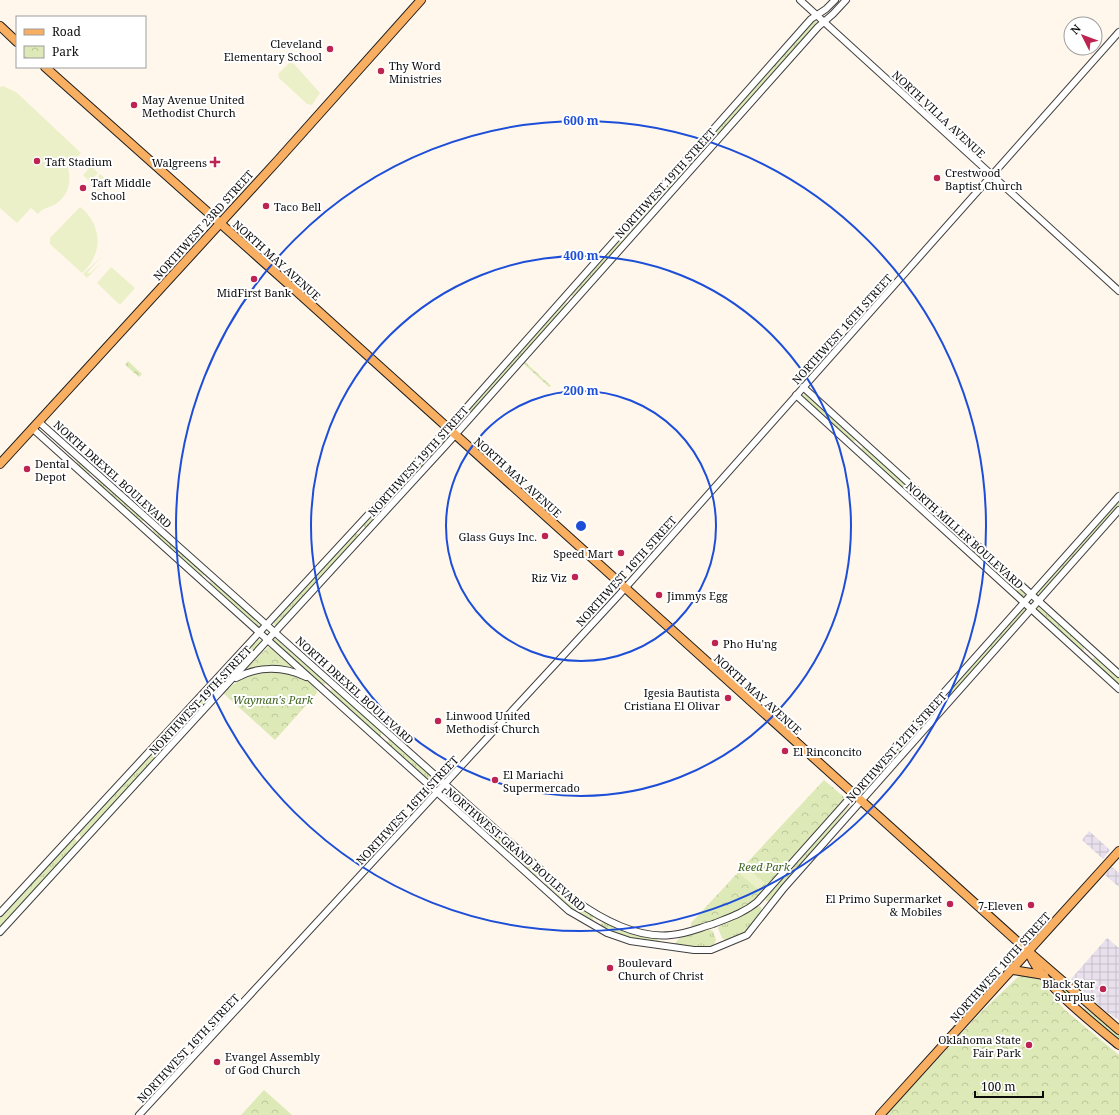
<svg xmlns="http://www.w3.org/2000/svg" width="1119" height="1115" font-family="'Noto Serif',serif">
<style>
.industrial{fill:url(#industrial-grid)}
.grass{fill:url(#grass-tufts)}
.park{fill:url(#park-crowns)}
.pitch{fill:#ecf0c8}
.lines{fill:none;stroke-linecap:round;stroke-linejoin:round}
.minor-casing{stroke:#3f3f3f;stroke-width:8}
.major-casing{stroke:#1d1d1d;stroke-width:10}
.minor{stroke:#fff;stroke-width:6}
.major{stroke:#f9af62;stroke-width:8}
.ring{fill:none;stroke:#1d4ed8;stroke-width:2}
.poi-dot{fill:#bd2451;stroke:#fff;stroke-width:1.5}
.labels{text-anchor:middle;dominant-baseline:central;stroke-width:4;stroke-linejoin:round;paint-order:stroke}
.poi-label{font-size:11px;fill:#0c0c0c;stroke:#fff;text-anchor:start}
.street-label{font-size:11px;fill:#0c0c0c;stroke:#fff}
.park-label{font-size:11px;font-style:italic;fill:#3d641d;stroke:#fff}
.centre{fill:#1d4ed8;stroke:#fff;stroke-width:2}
.ring-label{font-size:12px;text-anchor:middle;font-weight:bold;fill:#1d4ed8;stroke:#fff;stroke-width:4;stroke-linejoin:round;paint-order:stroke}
</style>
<defs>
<pattern id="industrial-grid" width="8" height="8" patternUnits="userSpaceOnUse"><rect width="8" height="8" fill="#e8e0ec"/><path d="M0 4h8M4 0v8" fill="none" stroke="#c6bfc9"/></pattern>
<pattern id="grass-tufts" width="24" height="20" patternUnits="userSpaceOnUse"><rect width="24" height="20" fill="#dde9b6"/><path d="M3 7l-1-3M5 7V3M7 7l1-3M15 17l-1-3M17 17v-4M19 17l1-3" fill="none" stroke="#bcc79b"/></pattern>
<pattern id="park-crowns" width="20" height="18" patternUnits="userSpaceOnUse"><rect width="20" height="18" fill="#dde9b6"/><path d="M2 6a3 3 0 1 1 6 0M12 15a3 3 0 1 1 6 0" fill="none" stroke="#bcc79b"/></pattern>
</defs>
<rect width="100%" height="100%" fill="#fff7ec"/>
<g class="industrial">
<polygon points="1089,831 1110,850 1103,859 1082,840"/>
<polygon points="1112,867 1119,873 1119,887 1105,875"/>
<polygon points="1107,938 1119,948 1119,1020 1105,1011 1071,979"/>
</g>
<g class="grass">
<polygon points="815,20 817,22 817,25 710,145 707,145 705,142"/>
<polygon points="698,150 702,154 575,297 571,295"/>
<polygon points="563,302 566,302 567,305 458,428 455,428 454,426"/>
<polygon points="445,436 448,439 366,528 364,527 363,524"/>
<polygon points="862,447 865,447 913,490 912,495 910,495 861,451"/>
<polygon points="76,461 84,465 90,474 87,474 78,466"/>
<polygon points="98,478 144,519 143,521 140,522 96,482"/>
<polygon points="1119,500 1119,506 1040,595 1037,595 1036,593"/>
<polygon points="153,529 157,530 204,573 204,575 201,576 153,533"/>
<polygon points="355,533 358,534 359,536 278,625 274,625 274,621"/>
<polygon points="977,549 1025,592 1025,597 1022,597 974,553 974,551"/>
<polygon points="210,580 260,623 260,626 257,627 210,585"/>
<polygon points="1024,607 1026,611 952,694 949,693 950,690"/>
<polygon points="1038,607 1041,607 1084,646 1084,650 1082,651 1037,611"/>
<polygon points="276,638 326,682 325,684 322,685 274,642 274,639"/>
<polygon points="256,639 261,640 262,644 175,737 172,731"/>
<polygon points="1096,657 1119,678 1119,686 1093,662 1093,658"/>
<polygon points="331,689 334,689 381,731 381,736 379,736 330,692"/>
<polygon points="943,699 946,700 945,702 866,791 863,792 899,748"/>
<polygon points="165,737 171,740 171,743 84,838 81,838 78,832"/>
<polygon points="389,739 436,780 437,785 432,785 386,743"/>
<polygon points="445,791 448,791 489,828 489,832 486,833 443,795"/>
<polygon points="851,804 815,850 769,901 766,901 765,897 832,822"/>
<polygon points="499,836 539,873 539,877 536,878 494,840 496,837"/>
<polygon points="72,839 75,839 79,844 0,929 0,917"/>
<path d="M545,881H549L566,897L593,916V920C579,920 555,895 545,886Z"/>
<polygon points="758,906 761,907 762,912 747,932 726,941 722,938 718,928 722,923 743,915"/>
<path d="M602,922L656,938L661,943C640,941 617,938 600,926Z"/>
<polygon points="708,929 713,931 716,940 713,947 700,948 674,945 680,937"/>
<polygon points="1042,967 1070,992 1076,1001 1068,998 1041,968"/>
<polygon points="1085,1008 1119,1034 1119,1041 1087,1014 1084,1009"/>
</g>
<g class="park">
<polygon points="128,361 142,374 139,377 125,365"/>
<polygon points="525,362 551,386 549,387 524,364"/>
<polygon points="805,392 855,438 855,441 851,442 802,397"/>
<polygon points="919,497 971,543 971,546 967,546 917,501"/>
<polygon points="268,647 272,648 295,669 243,672"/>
<path d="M277,670C288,674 316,677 317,693L275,740L223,693C240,677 255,673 277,670Z"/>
<polygon points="824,780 844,797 844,800 754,901 736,912 695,927 691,926 691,923 703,910"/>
<polygon points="1024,974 1037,977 1065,1010 1119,1055 1119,1115 886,1115 982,1011 1018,977"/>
<polygon points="264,1090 292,1115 241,1115"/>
</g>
<g class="pitch">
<polygon points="290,62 294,64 320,93 312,105 307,104 279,78 278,74"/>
<path d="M3,86L16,92L81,153L68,168C72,182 68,197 54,205C46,209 44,207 38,214L31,208L17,223L0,208V87Z"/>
<polygon points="91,166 98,173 90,182 83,175"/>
<polygon points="100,174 108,181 99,191 92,184"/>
<path d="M80,207C102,224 104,254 82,273L50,244V238Z"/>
<polygon points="101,257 87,273 90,273 102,262 87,278 83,274"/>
<polygon points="111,267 135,288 120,305 97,283"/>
<polygon points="746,867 765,883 759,890 740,874"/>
</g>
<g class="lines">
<defs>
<g id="minor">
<polyline points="800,0 1119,291"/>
<polyline points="803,387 1119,674"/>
<polyline points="796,395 1119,689"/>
<path d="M39,422L575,900C601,919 638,939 671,935C686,934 699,928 713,924C728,918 744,913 757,902L1119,496"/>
<polyline points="33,429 569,911 607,933 630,941 694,950 711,950 747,935 784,888 1119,510"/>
<path d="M236,678C258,666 283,666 306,677"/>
<polyline points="0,913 451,425 811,19 826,9 835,0"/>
<polyline points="0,932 448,443 818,27 833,14 846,0"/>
<polyline points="139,1115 619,595 1119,32"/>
</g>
<g id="major">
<polyline points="0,26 17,42"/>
<polyline points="45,67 295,290 1029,952 1119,1030"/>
<polyline points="0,464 279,159 421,0"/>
<path d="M1029,952C1038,981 1095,1025 1119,1045"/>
<polyline points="1013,970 1044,975"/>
<polyline points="880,1115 1119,851"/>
</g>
</defs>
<use href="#minor" class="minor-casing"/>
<use href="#major" class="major-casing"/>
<use href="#minor" class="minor"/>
<use href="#major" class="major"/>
</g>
<g class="ring">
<circle cx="581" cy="526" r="135"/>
<circle cx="581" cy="526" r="270"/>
<circle cx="581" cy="526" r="405"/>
</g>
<g class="poi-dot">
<circle cx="330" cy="49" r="4"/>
<circle cx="381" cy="71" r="4"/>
<circle cx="134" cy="105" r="4"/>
<circle cx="37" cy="161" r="4"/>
<path d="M213 156h4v4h4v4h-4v4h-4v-4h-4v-4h4z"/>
<circle cx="937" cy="178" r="4"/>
<circle cx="83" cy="188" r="4"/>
<circle cx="266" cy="206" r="4"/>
<circle cx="254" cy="279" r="4"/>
<circle cx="27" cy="469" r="4"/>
<circle cx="545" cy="536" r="4"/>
<circle cx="621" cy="553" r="4"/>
<circle cx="575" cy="577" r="4"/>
<circle cx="659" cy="595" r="4"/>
<circle cx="715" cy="643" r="4"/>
<circle cx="728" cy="698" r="4"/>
<circle cx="438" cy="721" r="4"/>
<circle cx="785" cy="751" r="4"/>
<circle cx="495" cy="780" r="4"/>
<circle cx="950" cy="904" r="4"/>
<circle cx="1031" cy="905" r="4"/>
<circle cx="610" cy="968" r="4"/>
<circle cx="1103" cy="989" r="4"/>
<circle cx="1029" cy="1045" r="4"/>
<circle cx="217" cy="1062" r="4"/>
</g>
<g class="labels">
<g class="poi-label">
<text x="322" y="43" text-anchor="end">Cleveland<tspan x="322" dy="13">Elementary School</tspan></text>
<text x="389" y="65">Thy Word<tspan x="389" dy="13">Ministries</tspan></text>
<text x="142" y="99">May Avenue United<tspan x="142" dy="13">Methodist Church</tspan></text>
<text x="45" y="161">Taft Stadium</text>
<text x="207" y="162" text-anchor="end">Walgreens</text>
<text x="945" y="172">Crestwood<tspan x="945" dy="13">Baptist Church</tspan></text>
<text x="91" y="182">Taft Middle<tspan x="91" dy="13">School</tspan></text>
<text x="274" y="206">Taco Bell</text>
<text x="254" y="292" text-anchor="middle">MidFirst Bank</text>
<text x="35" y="463">Dental<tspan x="35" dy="13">Depot</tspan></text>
<text x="537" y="536" text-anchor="end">Glass Guys Inc.</text>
<text x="613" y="553" text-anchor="end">Speed Mart</text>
<text x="567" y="577" text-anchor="end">Riz Viz</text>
<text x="667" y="595">Jimmys Egg</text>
<text x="723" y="643">Pho Hu'ng</text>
<text x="720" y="692" text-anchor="end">Igesia Bautista<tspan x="720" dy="13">Cristiana El Olivar</tspan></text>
<text x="446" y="715">Linwood United<tspan x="446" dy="13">Methodist Church</tspan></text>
<text x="793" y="751">El Rinconcito</text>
<text x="503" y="774">El Mariachi<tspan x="503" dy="13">Supermercado</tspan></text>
<text x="942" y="898" text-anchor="end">El Primo Supermarket<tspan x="942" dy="13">&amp; Mobiles</tspan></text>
<text x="1023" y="905" text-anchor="end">7-Eleven</text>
<text x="618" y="962">Boulevard<tspan x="618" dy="13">Church of Christ</tspan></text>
<text x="1095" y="983" text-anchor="end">Black Star<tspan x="1095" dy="13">Surplus</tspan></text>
<text x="1021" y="1039" text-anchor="end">Oklahoma State<tspan x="1021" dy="13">Fair Park</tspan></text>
<text x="225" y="1056">Evangel Assembly<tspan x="225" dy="13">of God Church</tspan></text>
</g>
<g class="street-label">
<text transform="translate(939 114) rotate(43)">NORTH VILLA AVENUE</text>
<text transform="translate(665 183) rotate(-48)">NORTHWEST 19TH STREET</text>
<text transform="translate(203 225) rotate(-48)">NORTHWEST 23RD STREET</text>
<text transform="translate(277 260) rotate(42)">NORTH MAY AVENUE</text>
<text transform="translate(842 329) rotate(-48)">NORTHWEST 16TH STREET</text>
<text transform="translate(418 461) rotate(-48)">NORTHWEST 19TH STREET</text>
<text transform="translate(113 474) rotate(42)">NORTH DREXEL BOULEVARD</text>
<text transform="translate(518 477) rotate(42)">NORTH MAY AVENUE</text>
<text transform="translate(965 535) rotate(42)">NORTH MILLER BOULEVARD</text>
<text transform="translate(626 571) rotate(-48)">NORTHWEST 16TH STREET</text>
<text transform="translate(355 690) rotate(42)">NORTH DREXEL BOULEVARD</text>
<text transform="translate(758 694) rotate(42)">NORTH MAY AVENUE</text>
<text transform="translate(200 700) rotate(-47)">NORTHWEST 19TH STREET</text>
<text transform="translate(896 747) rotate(-48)">NORTHWEST 12TH STREET</text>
<text transform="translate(407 810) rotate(-47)">NORTHWEST 16TH STREET</text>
<text transform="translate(516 849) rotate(41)">NORTHWEST GRAND BOULEVARD</text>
<text transform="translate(1000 967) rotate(-48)">NORTHWEST 10TH STREET</text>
<text transform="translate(188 1048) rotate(-47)">NORTHWEST 16TH STREET</text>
</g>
<g class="park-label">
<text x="273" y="699">Wayman's Park</text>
<text x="764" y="866">Reed Park</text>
</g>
</g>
<circle cx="581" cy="526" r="6" class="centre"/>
<g class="ring-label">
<text x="581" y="125">600 m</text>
<text x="581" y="260">400 m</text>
<text x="581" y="395">200 m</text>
</g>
<rect x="16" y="16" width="130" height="52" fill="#ffffff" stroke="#9e9e9e"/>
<rect x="24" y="29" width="20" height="6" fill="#f9af62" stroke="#9e9e9e"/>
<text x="52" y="36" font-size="12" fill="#0c0c0c">Road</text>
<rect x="24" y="46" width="20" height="12" fill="url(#park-crowns)" stroke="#9e9e9e"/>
<text x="52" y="56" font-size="12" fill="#0c0c0c">Park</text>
<g transform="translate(1083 36) rotate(312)"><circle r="19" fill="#ffffff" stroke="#9e9e9e"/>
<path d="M0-3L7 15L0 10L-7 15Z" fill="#bd2451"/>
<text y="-6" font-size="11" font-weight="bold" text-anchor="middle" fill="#0c0c0c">N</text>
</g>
<path d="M975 1091v6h68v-6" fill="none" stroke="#0c0c0c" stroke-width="2"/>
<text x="981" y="1091" font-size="12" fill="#0c0c0c" stroke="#ffffff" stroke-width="3" paint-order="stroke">100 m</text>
</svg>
